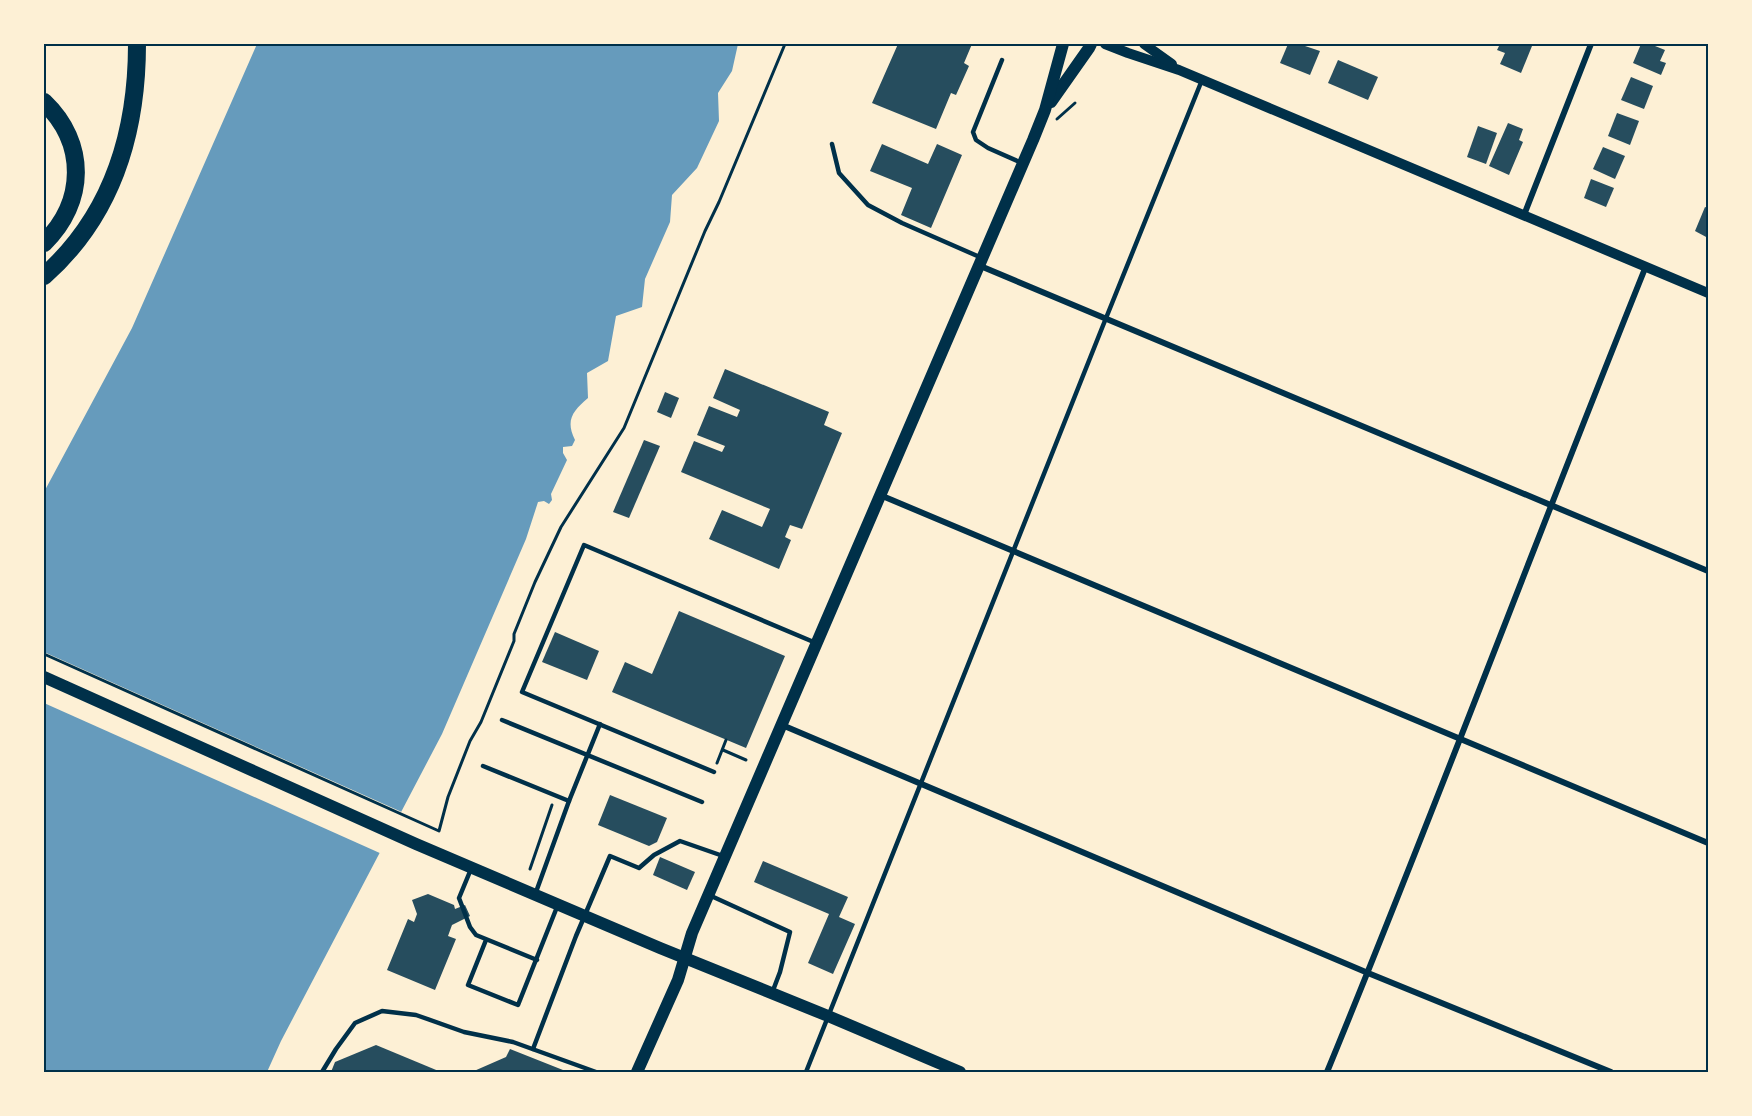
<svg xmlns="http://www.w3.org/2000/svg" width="1752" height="1116" font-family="'Fira Sans Condensed',sans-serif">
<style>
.water{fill:#669bbc}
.pier{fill:#fdf0d5}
.building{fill:#264d5e}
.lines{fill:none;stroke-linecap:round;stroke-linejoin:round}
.path{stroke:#003049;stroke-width:3}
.service{stroke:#003049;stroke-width:4.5}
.minor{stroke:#003049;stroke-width:6}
.tertiary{stroke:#003049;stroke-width:10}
.secondary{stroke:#003049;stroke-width:12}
.motorway{stroke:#003049;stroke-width:18}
.neatline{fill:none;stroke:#003049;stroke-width:2}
</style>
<rect width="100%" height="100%" fill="#fdf0d5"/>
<path class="water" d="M257,44H738L732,71L718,93L719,121L697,168L672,195L670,222L645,279L642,307L616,316L608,361L587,373L588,398C573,411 565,420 575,440L572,446L563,447V453L567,460L551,494L552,500L549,504L544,501L538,502L526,539L442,734L281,1041L267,1072H44V492L132,328Z"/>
<polygon class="pier" points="44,652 404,813 382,854 44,703"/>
<g class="building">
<polygon points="898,44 972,44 964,63 969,66 956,95 951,93 936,129 872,103"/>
<polygon points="1288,44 1299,44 1320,51 1310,75 1280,63"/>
<polygon points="1500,44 1525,44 1532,46 1521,73 1500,64 1505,53 1497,50"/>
<polygon points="1641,44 1650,44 1665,50 1660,61 1666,63 1661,75 1633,63"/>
<polygon points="1338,60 1378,77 1368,100 1328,83"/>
<polygon points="1631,77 1653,86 1644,109 1621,100"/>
<polygon points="1617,113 1639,121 1630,145 1608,136"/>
<polygon points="1508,123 1523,129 1519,140 1523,142 1509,175 1489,166"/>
<polygon points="1478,126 1497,133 1486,164 1467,157"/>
<polygon points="882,144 928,164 937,144 962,155 931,228 901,215 912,188 870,171"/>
<polygon points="1603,147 1625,156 1615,179 1593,169"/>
<polygon points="1591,179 1614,188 1606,207 1584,198"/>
<polygon points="1705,207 1708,208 1708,238 1695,231"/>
<polygon points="725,369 829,412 824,425 842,433 802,529 790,525 785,537 791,540 779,569 709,539 722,510 762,527 770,509 681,472 694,441 722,452 725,446 697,435 709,406 737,417 740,410 713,398"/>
<polygon points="665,392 679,398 671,418 657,412"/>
<polygon points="644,440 660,446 629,518 613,512"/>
<polygon points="679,611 785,656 746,748 612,692 625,662 652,674"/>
<polygon points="555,632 599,651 587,680 542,662"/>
<polygon points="610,795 667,818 657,842 649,846 598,825"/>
<polygon points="660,857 695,872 687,890 653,875"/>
<polygon points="763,861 848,897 839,917 855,924 833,974 808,963 829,914 754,882"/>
<polygon points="428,894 454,905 455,909 465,905 470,916 452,925 448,936 456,939 435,990 387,970 408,919 414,922 417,914 412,900"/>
<polygon points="376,1045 441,1072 331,1072 335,1062"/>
<polygon points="510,1049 568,1072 473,1072 474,1071 506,1057"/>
</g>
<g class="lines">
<g class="path">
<polyline points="1057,119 1075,103"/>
<polyline points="44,654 439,831 448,797 470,741 481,722 514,641 514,634 535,582 561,527 624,428 705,231 719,202 785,44"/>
<polyline points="723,750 746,760"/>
<polyline points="717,763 726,740"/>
<polyline points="530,869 552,805"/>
</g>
<g class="service">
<polyline points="1002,60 973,132 976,140 988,148 1022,163"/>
<polyline points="832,144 839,173 868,205 902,223 982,258"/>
<polyline points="502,720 702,802"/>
<polyline points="483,766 569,801"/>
<polyline points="714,772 522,692 584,545 816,643"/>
<polyline points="471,869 459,898 470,927 476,935 537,960"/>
<polyline points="536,892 569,801 600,724"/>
<polyline points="709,895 790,932 780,972 772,993"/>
<polyline points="486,940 468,985 518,1005 557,907"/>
<polyline points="533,1049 576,936 610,856 639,868 654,855 680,841 723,856"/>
<polyline points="322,1072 336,1049 355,1023 382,1011 416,1015 464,1032 513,1042 596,1072"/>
<polyline points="806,1072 1100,333 1202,80"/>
</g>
<g class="minor">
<polyline points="1524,215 1591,44"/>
<polyline points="978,265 1708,571"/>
<polyline points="880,495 1708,843"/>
<polyline points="782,725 1368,973 1611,1072"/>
<path d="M1327,1072C1437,805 1538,534 1646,266"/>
</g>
<g class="tertiary">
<polyline points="1105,44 1128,53 1179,70 1708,293"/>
<polyline points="1144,44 1172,64"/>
</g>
<g class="secondary">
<polyline points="1051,102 1089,48 1091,44"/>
<polyline points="44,677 416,844 660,948 828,1016 960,1072"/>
<polyline points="637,1072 678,980 692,933 1033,140 1045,110 1063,44"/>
</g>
<g class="motorway">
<path d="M44,102C87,143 86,202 44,243"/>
<path d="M44,276C113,215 137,133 137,44"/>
</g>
</g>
<rect width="1752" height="1116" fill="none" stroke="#fdf0d5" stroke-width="90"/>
<rect x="45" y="45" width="1662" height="1026" class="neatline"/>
</svg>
